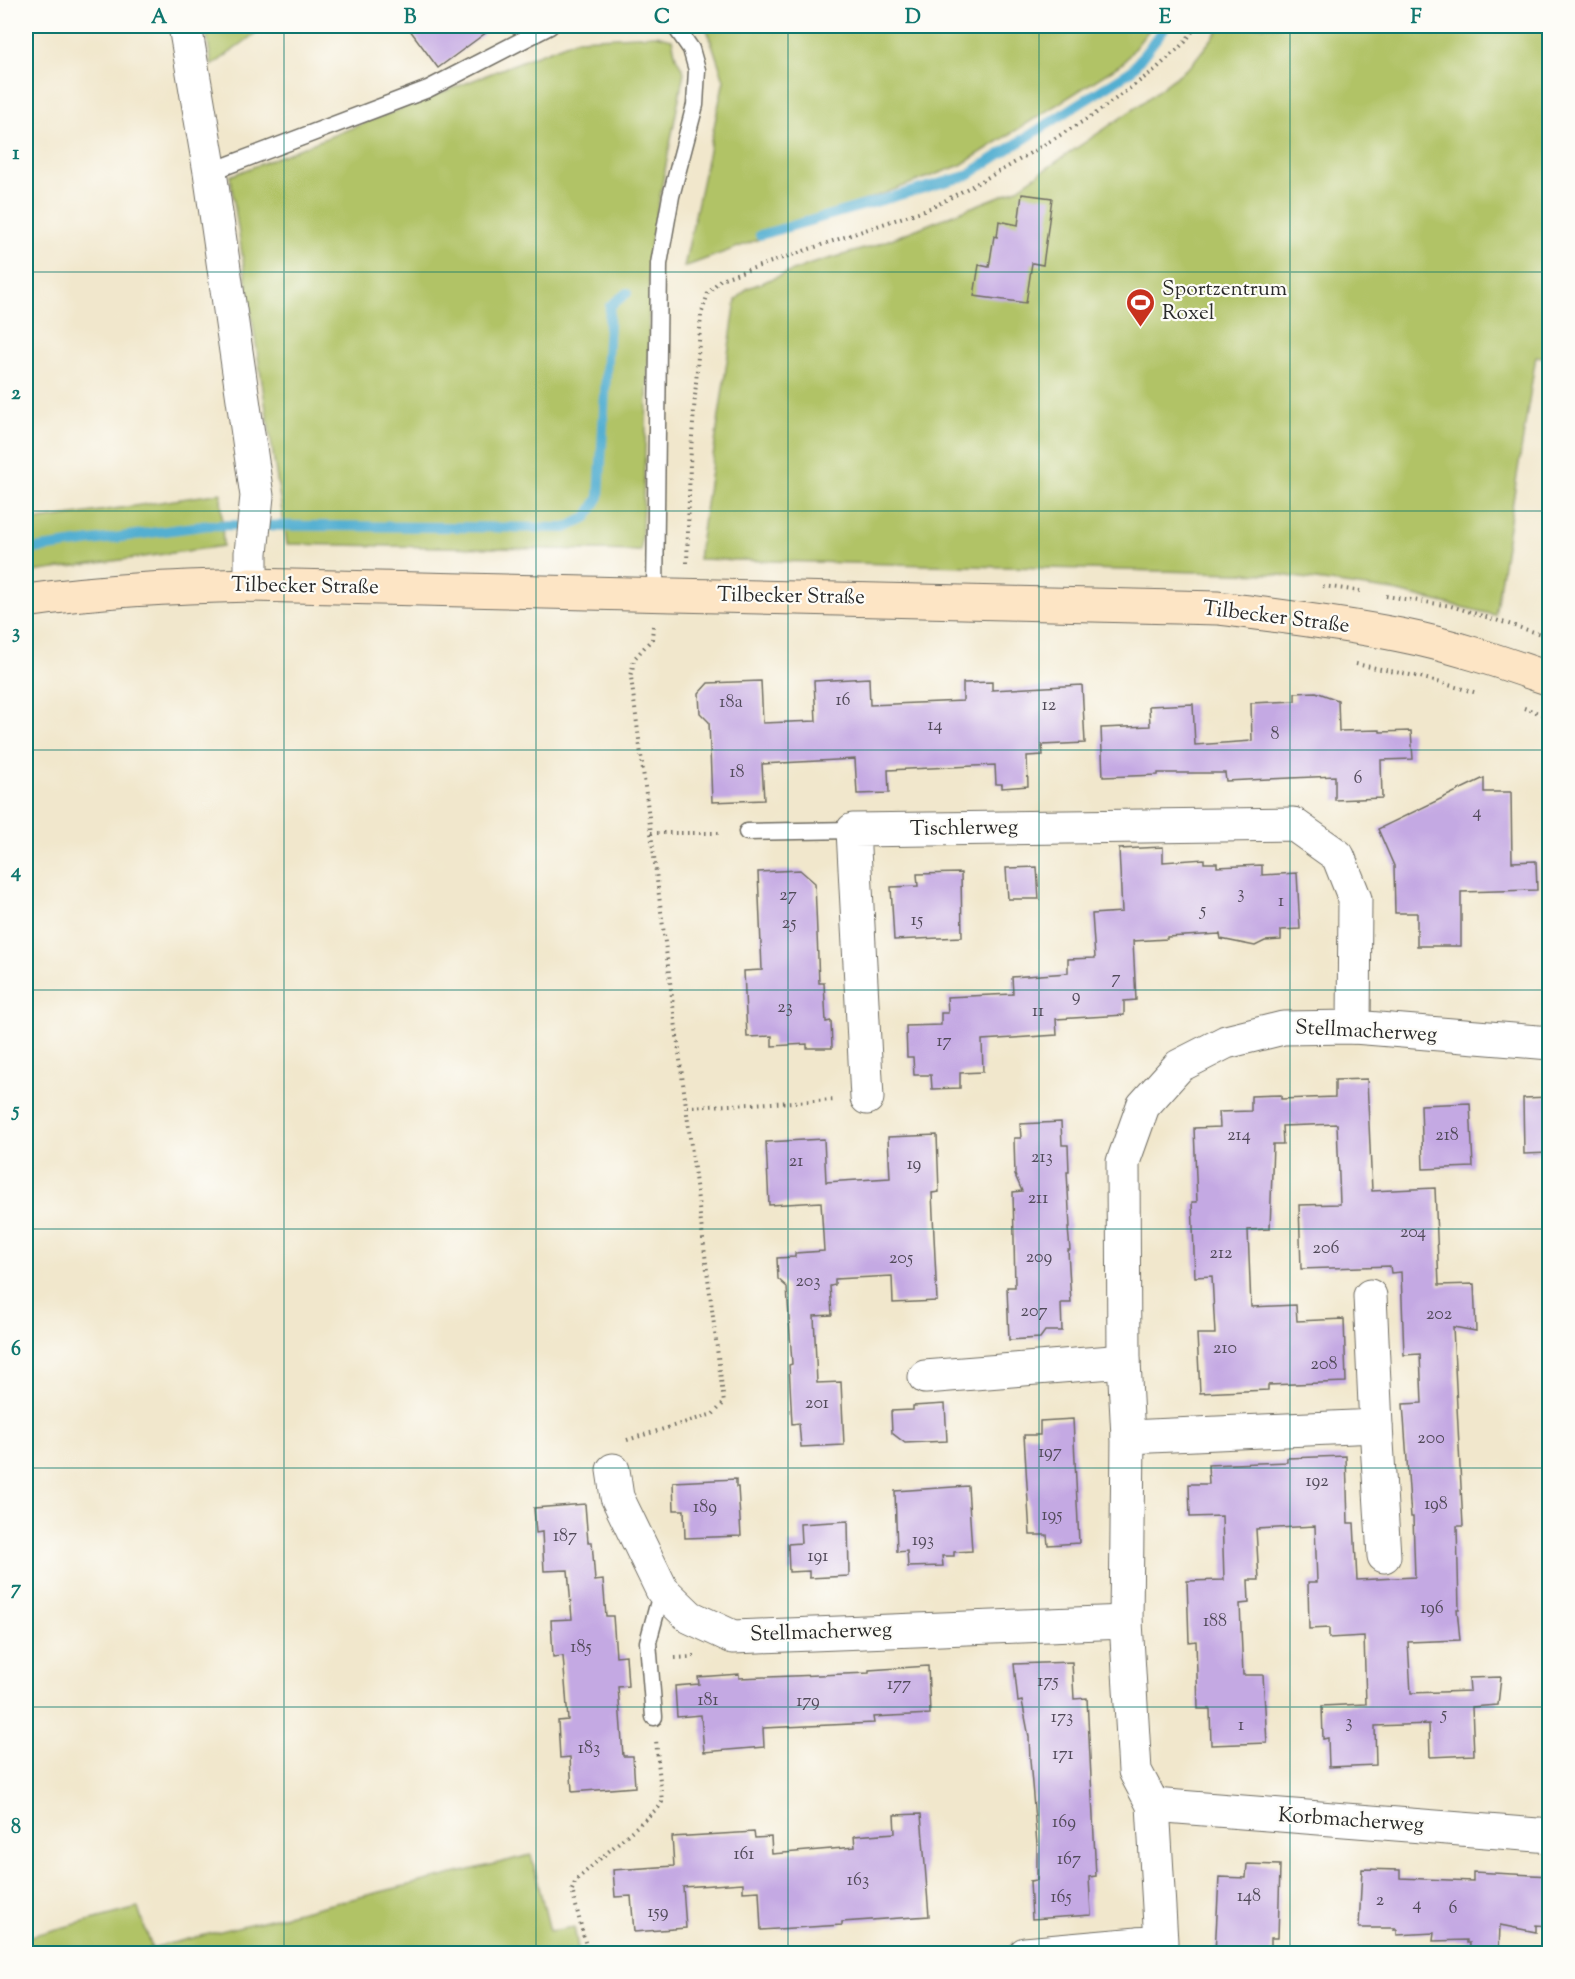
<svg xmlns="http://www.w3.org/2000/svg" width="1575" height="1979" font-family="'Sorts Mill Goudy',serif">
<style>
.green{fill:#b1c366;stroke:#6e7748;stroke-width:1.5}
.lines{fill:none;stroke-linecap:round;stroke-linejoin:round}
.stream{stroke:#53afd1;stroke-width:10}
.building{fill:#c4a9e3}
.service-casing{stroke:#706d63;stroke-width:19}
.minor-casing{stroke:#706d63;stroke-width:35}
.secondary-casing{stroke:#706d63;stroke-width:35}
.path{stroke:#706d63;stroke-width:4;stroke-dasharray:1.5 4.5;stroke-linecap:butt}
.service{stroke:#fff;stroke-width:16}
.minor{stroke:#fff;stroke-width:33}
.secondary{stroke:#fde5c5;stroke-width:33}
.grid{fill:none;stroke:#0f766e;stroke-width:1.5;stroke-opacity:0.55}
.labels{text-anchor:middle;dominant-baseline:central;stroke-width:4.5;stroke-linejoin:round;paint-order:stroke}
.number-label{font-size:18px;fill:#514a59}
.poi-label{font-size:21px;fill:#2b2b2b;stroke:#fdfcf7;text-anchor:start}
.street-label{font-size:21px;fill:#2b2b2b;stroke:#fdfcf7}
.neatline{fill:none;stroke:#0f766e;stroke-width:2}
.grid-label{font-size:20px;text-anchor:middle;font-weight:bold;fill:#0f766e}
</style>
<rect width="100%" height="100%" fill="#fdfcf7"/>
<filter id="ink" filterUnits="userSpaceOnUse"><feTurbulence type="fractalNoise" baseFrequency=".0167" numOctaves="2"/><feDisplacementMap in="SourceGraphic" scale="12" xChannelSelector="R" yChannelSelector="G"/><feConvolveMatrix kernelMatrix="1 2 1 2 8 2 1 2 1" color-interpolation-filters="sRGB"/></filter>
<filter id="wash" filterUnits="userSpaceOnUse"><feTurbulence type="fractalNoise" baseFrequency=".008" numOctaves="4" result="noise"/><feDisplacementMap in="SourceGraphic" scale="24" xChannelSelector="R" yChannelSelector="G"/><feGaussianBlur stdDeviation="1.35" result="paint"/><feColorMatrix in="noise" values="0 0 0 0 0 0 0 0 0 0 0 0 0 0 0 0 0 1.4 0 .05"/><feComposite in="paint" operator="in"/></filter>
<g filter="url(#wash)">
<rect width="100%" height="100%" fill="#f1e7cc"/>
<g class="green">
<polygon points="205,26 265,26 212,66"/>
<polygon points="706,26 1152,26 1123,63 961,165 684,267 724,80"/>
<polygon points="1222,26 1549,26 1549,358 1536,356 1495,615 1394,591 1273,574 698,559 736,300 748,288 811,264 871,247 1015,190 1138,106 1191,65"/>
<polygon points="657,35 672,39 676,57 684,72 649,253 649,350 641,551 287,544 230,176 578,39"/>
<polygon points="221,493 223,546 26,573 26,522"/>
<polygon points="531,1855 550,1931 574,1927 579,1953 152,1954 151,1948 139,1954 26,1953 26,1937 138,1908 152,1948"/>
</g>
<g class="lines">
<g class="stream">
<polyline points="760,235 966,176 1131,71 1166,26"/>
<polyline points="26,550 209,525 566,528 587,517 599,497 610,306 627,293"/>
</g>
</g>
<g id="blocks">
<g class="building">
<polygon points="407,26 495,26 438,68"/>
<polygon points="1022,194 1052,198 1043,265 1032,263 1026,303 974,296 979,265 989,267 994,236 997,237 999,221 1018,225"/>
<polygon points="869,678 870,705 963,701 963,683 992,682 992,690 1082,685 1085,743 1042,745 1043,755 1027,756 1028,786 1002,788 1002,784 996,784 995,765 888,770 889,793 857,794 855,759 762,764 764,800 712,802 709,722 700,713 699,693 708,683 761,681 763,723 816,721 814,681"/>
<polygon points="1316,692 1338,700 1339,731 1380,730 1380,732 1411,731 1413,759 1381,760 1382,798 1335,800 1335,776 1226,781 1225,773 1158,773 1158,775 1103,777 1101,728 1150,726 1149,706 1193,704 1195,745 1252,741 1251,703 1295,701 1295,693"/>
<polygon points="1484,778 1484,792 1511,792 1512,862 1536,861 1537,890 1461,892 1461,946 1417,946 1417,913 1395,913 1394,866 1378,829"/>
<polygon points="1163,847 1163,862 1204,859 1204,863 1217,863 1217,867 1262,865 1262,875 1297,873 1300,929 1281,930 1281,940 1265,941 1255,946 1221,939 1220,934 1167,937 1167,939 1133,941 1136,1000 1124,1001 1124,1015 1056,1019 1057,1035 982,1040 983,1072 960,1073 960,1088 932,1089 931,1075 914,1075 913,1057 907,1057 906,1026 941,1025 941,1013 948,1013 947,997 1013,994 1012,977 1068,973 1068,959 1095,958 1092,914 1122,912 1119,849"/>
<polygon points="1037,867 1039,899 1008,899 1006,868"/>
<polygon points="800,870 815,883 819,983 824,983 826,1022 831,1021 832,1048 807,1048 807,1044 772,1046 772,1036 747,1037 744,971 762,970 758,872"/>
<polygon points="961,873 962,937 894,940 891,887 918,886 917,874"/>
<polygon points="1367,1079 1372,1191 1435,1188 1439,1285 1474,1284 1476,1331 1453,1327 1463,1526 1457,1526 1459,1609 1457,1609 1460,1640 1408,1642 1411,1693 1470,1691 1469,1678 1501,1677 1498,1705 1472,1707 1474,1755 1430,1757 1429,1724 1375,1726 1376,1765 1329,1767 1328,1738 1323,1739 1322,1706 1366,1704 1364,1636 1329,1638 1329,1628 1309,1629 1308,1582 1317,1582 1315,1526 1256,1529 1259,1580 1248,1580 1249,1603 1240,1604 1243,1675 1263,1675 1267,1743 1211,1745 1210,1709 1198,1709 1196,1641 1189,1642 1187,1581 1224,1580 1222,1516 1190,1517 1189,1484 1209,1484 1208,1465 1287,1462 1287,1458 1346,1456 1348,1523 1354,1523 1357,1580 1415,1577 1413,1517 1411,1517 1403,1404 1422,1403 1420,1354 1404,1355 1401,1272 1391,1273 1390,1266 1301,1269 1299,1205 1340,1204 1337,1124 1282,1126 1283,1144 1273,1144 1270,1229 1248,1230 1251,1307 1296,1305 1297,1321 1344,1319 1346,1382 1268,1385 1268,1390 1200,1393 1197,1334 1215,1334 1212,1276 1195,1277 1192,1202 1197,1202 1194,1128 1220,1127 1219,1112 1251,1111 1251,1096 1281,1095 1281,1099 1335,1097 1335,1080"/>
<polygon points="1550,1097 1550,1153 1524,1154 1523,1098"/>
<polygon points="1470,1103 1473,1167 1423,1169 1421,1105"/>
<polygon points="1061,1122 1062,1145 1068,1145 1069,1172 1067,1172 1070,1228 1068,1228 1070,1250 1068,1250 1071,1303 1061,1303 1062,1331 1045,1331 1040,1338 1009,1340 1007,1287 1015,1287 1013,1192 1022,1191 1015,1175 1014,1138 1021,1138 1020,1124"/>
<polygon points="937,1135 939,1192 932,1193 937,1301 893,1303 892,1276 835,1279 835,1285 830,1286 832,1315 814,1316 817,1383 841,1382 844,1445 801,1447 799,1423 792,1424 789,1365 792,1364 787,1287 778,1279 777,1258 795,1257 795,1253 824,1251 821,1202 769,1205 766,1142 824,1139 826,1182 890,1178 888,1137"/>
<polygon points="945,1404 947,1441 905,1443 892,1433 891,1411 913,1410 913,1406"/>
<polygon points="1073,1419 1079,1543 1048,1545 1047,1535 1030,1535 1024,1435 1040,1435 1040,1421"/>
<polygon points="736,1479 736,1487 738,1487 741,1536 685,1538 684,1510 674,1510 673,1482"/>
<polygon points="968,1486 972,1551 954,1552 954,1556 942,1556 943,1566 908,1567 907,1551 897,1552 895,1491"/>
<polygon points="585,1504 588,1542 592,1542 595,1581 603,1580 606,1616 613,1616 616,1656 626,1655 628,1686 618,1687 623,1756 633,1756 635,1787 572,1792 570,1757 560,1758 558,1721 568,1720 563,1656 553,1657 551,1620 572,1619 568,1570 544,1571 542,1532 536,1533 534,1508"/>
<polygon points="848,1521 849,1576 809,1578 809,1571 789,1572 788,1544 801,1543 800,1524"/>
<polygon points="1072,1662 1074,1699 1087,1698 1096,1876 1089,1877 1091,1915 1032,1919 1030,1881 1037,1880 1037,1844 1030,1760 1029,1737 1022,1701 1018,1702 1014,1664"/>
<polygon points="928,1666 930,1714 873,1717 874,1723 763,1728 764,1747 704,1752 701,1715 677,1717 675,1686 699,1684 698,1677 739,1674 739,1678 869,1673 869,1670"/>
<polygon points="921,1814 929,1916 842,1922 842,1925 761,1930 759,1891 743,1892 743,1883 683,1887 686,1928 634,1932 631,1896 615,1897 613,1870 674,1866 672,1837 754,1832 755,1838 771,1837 772,1854 855,1847 854,1836 895,1833 894,1815"/>
<polygon points="1247,1864 1280,1865 1278,1938 1271,1938 1271,1953 1215,1953 1219,1877 1246,1878"/>
<polygon points="1362,1869 1400,1870 1400,1878 1473,1881 1473,1872 1550,1876 1550,1926 1536,1925 1536,1932 1500,1925 1499,1953 1469,1953 1470,1943 1467,1943 1467,1940 1433,1941 1434,1933 1397,1935 1397,1930 1394,1930 1395,1928 1359,1928"/>
</g>
</g>
</g>
<g filter="url(#ink)">
<use href="#blocks" fill-opacity="0" stroke="#706d63" stroke-width="1.5"/>
<g class="lines">
<defs>
<g id="service">
<polyline points="210,172 428,89 550,26"/>
<polyline points="655,594 659,264 671,196 695,105 697,70 691,49 675,26"/>
<polyline points="747,832 853,830"/>
<polyline points="654,1717 648,1642 662,1590"/>
</g>
<g id="minor">
<polyline points="185,26 210,172 257,496 251,553 251,585"/>
<polyline points="867,1098 853,830 1293,824 1338,856 1355,899 1354,1027"/>
<polyline points="925,1377 1124,1361"/>
<polyline points="1376,1426 1384,1556"/>
<polyline points="1128,1437 1376,1426 1370,1296"/>
<polyline points="613,1470 617,1497 662,1590 690,1617 733,1637 1126,1622"/>
<polyline points="1153,1805 1550,1836"/>
<polyline points="1025,1954 1138,1944"/>
<polyline points="1139,1954 1138,1944 1161,1942 1153,1805 1135,1771 1126,1622 1128,1437 1124,1361 1123,1162 1143,1106 1179,1066 1226,1042 1283,1028 1354,1027 1550,1043"/>
</g>
<path id="secondary" d="M26,601C100,590 175,587 251,585L1218,608C1279,616 1340,623 1400,635C1451,645 1501,662 1550,679"/>
</defs>
<use href="#service" class="service-casing"/>
<use href="#minor" class="minor-casing"/>
<use href="#secondary" class="secondary-casing"/>
<g class="path">
<polyline points="687,563 690,464 701,315 708,293 721,279 933,207 1009,166 1095,114 1156,69 1185,42 1196,26"/>
<polyline points="1323,586 1360,591"/>
<polyline points="1386,596 1451,606 1550,637"/>
<polyline points="1356,664 1420,677 1477,693"/>
<polyline points="1524,708 1550,717"/>
<polyline points="651,833 723,833"/>
<polyline points="687,1107 836,1100"/>
<polyline points="627,1440 713,1414 724,1403 631,677 634,659 652,639 653,626"/>
<polyline points="675,1658 694,1657"/>
<polyline points="588,1954 572,1890 576,1880 659,1807 662,1802 656,1740"/>
</g>
<use href="#service" class="service"/>
<use href="#minor" class="minor"/>
<use href="#secondary" class="secondary"/>
</g>
</g>
<path class="grid" d="M284,26V1954M536,26V1954M788,26V1954M1039,26V1954M1290,26V1954M26,272H1550M26,511H1550M26,750H1550M26,990H1550M26,1229H1550M26,1468H1550M26,1707H1550"/>
<defs>
<symbol id="stadium-pin" viewBox="-11 -11 22 30"><path d="M0 17L-7.5 6A9.5 9.5 0 1 1 7.5 6Z" fill="#c8321e" stroke="#fdfcf7"/><path d="M0-5a6.5 5 0 1 0 0 10a6.5 5 0 1 0 0-10ZM-3.5-1.8h7v3.6h-7Z" fill="#fff"/></symbol>
</defs>
<g fill-rule="evenodd">
<use href="#stadium-pin" x="1124" y="286" width="33" height="45"/>
</g>
<g class="labels">
<g class="number-label">
<text x="843" y="701">16</text>
<text x="731" y="703">18a</text>
<text x="1049" y="706">12</text>
<text x="935" y="726">14</text>
<text x="1275" y="735">8</text>
<text x="737" y="773">18</text>
<text x="1358" y="779">6</text>
<text x="1477" y="813">4</text>
<text x="1241" y="894">3</text>
<text x="788" y="896">27</text>
<text x="1281" y="902">1</text>
<text x="1203" y="911">5</text>
<text x="917" y="921">15</text>
<text x="789" y="924">25</text>
<text x="1116" y="979">7</text>
<text x="1076" y="997">9</text>
<text x="785" y="1008">23</text>
<text x="1038" y="1012">11</text>
<text x="944" y="1042">17</text>
<text x="1239" y="1136">214</text>
<text x="1447" y="1136">218</text>
<text x="1042" y="1158">213</text>
<text x="796" y="1162">21</text>
<text x="914" y="1165">19</text>
<text x="1038" y="1199">211</text>
<text x="1413" y="1233">204</text>
<text x="1326" y="1249">206</text>
<text x="1221" y="1254">212</text>
<text x="1039" y="1258">209</text>
<text x="901" y="1259">205</text>
<text x="808" y="1282">203</text>
<text x="1034" y="1312">207</text>
<text x="1439" y="1315">202</text>
<text x="1225" y="1349">210</text>
<text x="1324" y="1365">208</text>
<text x="817" y="1404">201</text>
<text x="1431" y="1439">200</text>
<text x="1050" y="1453">197</text>
<text x="1317" y="1482">192</text>
<text x="1436" y="1505">198</text>
<text x="705" y="1508">189</text>
<text x="1052" y="1516">195</text>
<text x="565" y="1537">187</text>
<text x="923" y="1541">193</text>
<text x="818" y="1557">191</text>
<text x="1432" y="1609">196</text>
<text x="1215" y="1622">188</text>
<text x="581" y="1648">185</text>
<text x="1048" y="1682">175</text>
<text x="899" y="1685">177</text>
<text x="708" y="1701">181</text>
<text x="808" y="1702">179</text>
<text x="1444" y="1715">5</text>
<text x="1062" y="1718">173</text>
<text x="1349" y="1723">3</text>
<text x="1241" y="1726">1</text>
<text x="589" y="1749">183</text>
<text x="1063" y="1755">171</text>
<text x="1064" y="1823">169</text>
<text x="744" y="1855">161</text>
<text x="1069" y="1860">167</text>
<text x="858" y="1881">163</text>
<text x="1249" y="1897">148</text>
<text x="1061" y="1898">165</text>
<text x="1380" y="1901">2</text>
<text x="1417" y="1905">4</text>
<text x="1453" y="1909">6</text>
<text x="658" y="1913">159</text>
</g>
<g class="poi-label">
<text x="1162" y="290">Sportzentrum<tspan x="1162" dy="24">Roxel</tspan></text>
</g>
<g class="street-label">
<text transform="translate(305 587) rotate(1)">Tilbecker Straße</text>
<text transform="translate(791 597) rotate(1)">Tilbecker Straße</text>
<text transform="translate(1276 618) rotate(7)">Tilbecker Straße</text>
<text transform="translate(964 829) rotate(-1)">Tischlerweg</text>
<text transform="translate(1366 1032) rotate(3)">Stellmacherweg</text>
<text transform="translate(821 1633) rotate(-2)">Stellmacherweg</text>
<text transform="translate(1351 1821) rotate(4)">Korbmacherweg</text>
</g>
</g>
<rect width="1575" height="1979" fill="none" stroke="#fdfcf7" stroke-width="66"/>
<rect x="33" y="33" width="1509" height="1913" class="neatline"/>
<g class="grid-label">
<text x="159" y="23">A</text>
<text x="410" y="23">B</text>
<text x="662" y="23">C</text>
<text x="913" y="23">D</text>
<text x="1165" y="23">E</text>
<text x="1416" y="23">F</text>
<text x="16" y="159">1</text>
<text x="16" y="399">2</text>
<text x="16" y="638">3</text>
<text x="16" y="877">4</text>
<text x="16" y="1116">5</text>
<text x="16" y="1355">6</text>
<text x="16" y="1594">7</text>
<text x="16" y="1833">8</text>
</g>
</svg>
